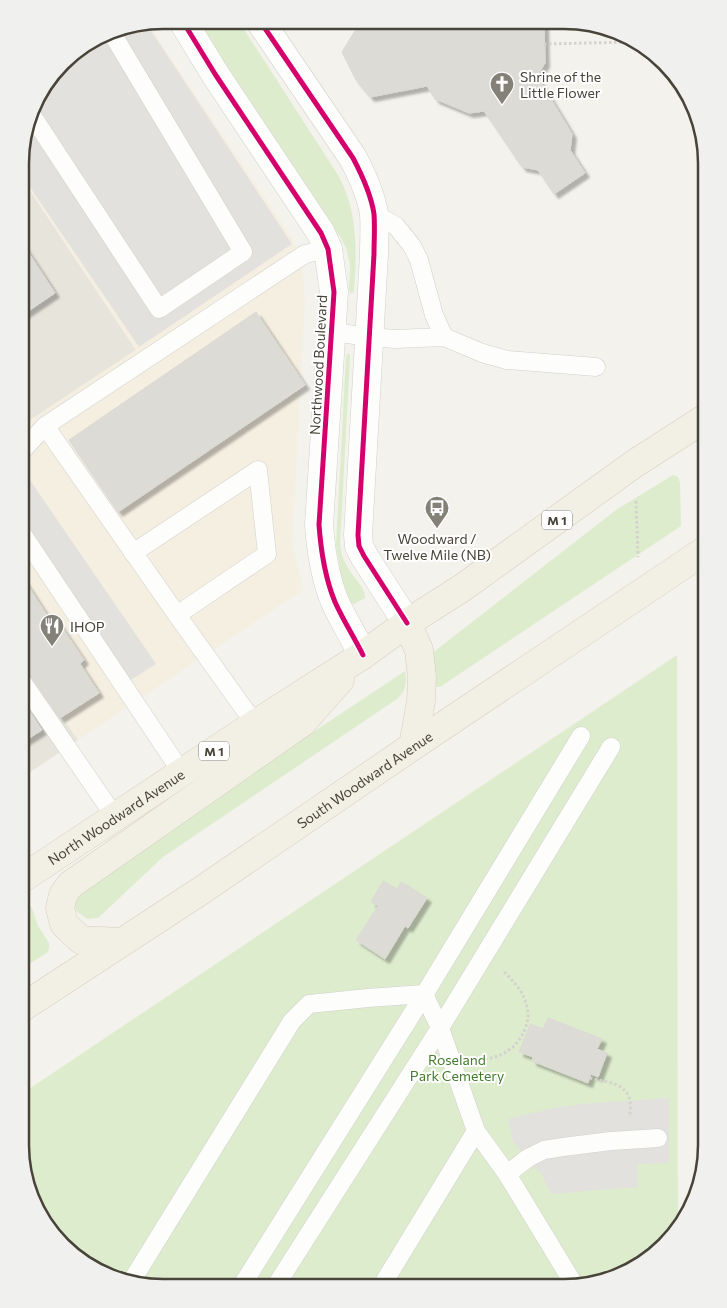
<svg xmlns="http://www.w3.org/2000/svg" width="727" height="1308" font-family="Commissioner,sans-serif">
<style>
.residential{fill:#e7e4db}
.commercial{fill:#f5efe1}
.green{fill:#deecce}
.parking{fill:#e2e1dd}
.building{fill:#dddbd5;stroke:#dbd9d3;filter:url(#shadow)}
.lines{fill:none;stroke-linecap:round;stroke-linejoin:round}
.service-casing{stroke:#d1d0cb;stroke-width:19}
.minor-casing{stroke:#d1d0cb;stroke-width:29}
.primary-casing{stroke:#d5cfbb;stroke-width:29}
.path{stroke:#d3d2cc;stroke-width:3;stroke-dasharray:2.5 2.5;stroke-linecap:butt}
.service{stroke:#fdfdfc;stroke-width:18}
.minor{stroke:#fdfdfc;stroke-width:28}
.primary{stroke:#f2efe5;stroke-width:28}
.cycleway-casing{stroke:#fff;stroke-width:8}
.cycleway{stroke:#d6006c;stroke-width:5}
.labels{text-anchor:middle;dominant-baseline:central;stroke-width:4;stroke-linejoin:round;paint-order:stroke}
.shield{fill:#fff;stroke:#807c74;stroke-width:1}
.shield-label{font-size:12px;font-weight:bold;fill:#494439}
.poi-label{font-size:14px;fill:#494439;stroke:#fff;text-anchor:start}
.street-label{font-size:14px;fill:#494439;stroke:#fff}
.park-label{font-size:14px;fill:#437b2c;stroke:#fff}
.rim{fill:none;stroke:#494439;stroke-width:2.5}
</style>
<defs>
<filter id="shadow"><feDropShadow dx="4.5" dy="4.5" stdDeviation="1" flood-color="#0004"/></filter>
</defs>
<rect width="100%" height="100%" fill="#f3f2ed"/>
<g class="residential">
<polygon points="21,177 136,350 21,426"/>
<polygon points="21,655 78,740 20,779"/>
</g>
<polygon class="commercial" points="147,23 292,238 299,255 303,276 305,300 292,545 303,590 78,740 21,655 21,426 136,350 21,177 21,144 35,99 68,56 108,31"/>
<g class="green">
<path d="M192,20H238L338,175C358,210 357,252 354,291L353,293H350L349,289L350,266L347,250L341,238L315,205Z"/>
<path d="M348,353L350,354V357L340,545C341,556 346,565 352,574C358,582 365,589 365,598L354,604L349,602L344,594L336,545L346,357Z"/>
<polygon points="673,475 678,477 680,483 681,526 440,687 435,687 431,654 616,510"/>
<polygon points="677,655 678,1232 610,1280 564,1288 144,1287 76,1258 28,1191 20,1145 20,1095"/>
<path d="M405,671C407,683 406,691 397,699L163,857L98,918L87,919L76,911L73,899L79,888Z"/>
<polygon points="29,905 32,908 38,926 49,943 49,948 48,952 20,970 20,908 23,906"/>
</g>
<g class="parking">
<polygon points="146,23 292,244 139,347 21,174 21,144 35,99 68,56 108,31"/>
<polygon points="21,467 156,664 123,685 21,546"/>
<polygon points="669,1098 669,1163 637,1164 638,1187 551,1194 541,1174 513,1142 508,1119 554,1108 582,1104"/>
</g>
<g class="building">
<polygon points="361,21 544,22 545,63 537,76 572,134 570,150 585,173 554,194 538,170 522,167 484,111 469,113 435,99 427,86 370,97 356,80 342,52"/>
<polygon points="21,241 55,293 21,316"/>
<polygon points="256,312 305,385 118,512 69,440"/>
<polygon points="21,575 50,620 55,617 84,660 80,664 99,693 60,718 30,674 26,671 21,669"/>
<polygon points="21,698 42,730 20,744"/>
<polygon points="383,881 397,889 401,882 427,898 408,928 405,926 385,959 356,940 378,906 371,902"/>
<polygon points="548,1018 602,1039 597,1049 607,1053 598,1077 591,1074 588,1083 532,1061 533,1057 519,1052 530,1024 543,1029"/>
</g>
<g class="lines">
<defs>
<g id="service">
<polyline points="31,114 159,309 243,252 110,30"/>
<polyline points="374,214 396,226 412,246 419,260 434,315 444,337"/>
<polyline points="332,332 370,337 395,339 444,337 482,353 507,360 596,367"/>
<polyline points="21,452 45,426"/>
<polyline points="21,532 182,773"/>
<polyline points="133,553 258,470 267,554 177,615"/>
<polyline points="21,680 115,817"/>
<polyline points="255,724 177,615 45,426 305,254 328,249"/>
<polyline points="507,1174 528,1158 544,1150 563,1147 611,1141 658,1138"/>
<polyline points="131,1282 292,1021 309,1004 368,998 424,994 440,1028 476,1131 507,1174 575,1286"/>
<polyline points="241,1287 427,990 581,736"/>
<polyline points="275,1287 440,1028 611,747"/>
<polyline points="381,1287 476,1131"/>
</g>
<g id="minor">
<path d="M182,20L215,74L321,233L328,249L334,292L319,525C321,552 325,578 335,602C343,620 354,637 363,655"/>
<path d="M260,21L353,158C362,175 371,194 374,214C375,227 374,241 374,254L358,535L359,546L364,556L407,623"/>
</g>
<g id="primary">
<polyline points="407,623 419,650 422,677 421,701 413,746"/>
<path id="s1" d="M20,880L255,724L363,655L407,623L462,588L634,464L707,417"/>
<polyline points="121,942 81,940 64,924 60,908 63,895 70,885 303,722 340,680"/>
<path id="s2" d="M20,1009L202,890L413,746L707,549"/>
</g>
</defs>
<use href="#service" class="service-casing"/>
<use href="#minor" class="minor-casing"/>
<use href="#primary" class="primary-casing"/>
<g class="path">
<polyline points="544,44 632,42"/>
<polyline points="636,501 638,557"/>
<path d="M475,1060C498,1060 519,1049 526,1026C528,1020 529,1014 527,1007C524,992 513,980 502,970"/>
<path d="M590,1078C605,1082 626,1082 630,1101C631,1106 630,1112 630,1117"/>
</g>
<use href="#service" class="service"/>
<use href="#minor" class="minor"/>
<use href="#primary" class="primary"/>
<defs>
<g id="cycleway">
<path d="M182,20L215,74L321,233L328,249L334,292L319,525C321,552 325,578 335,602C343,620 354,637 363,655"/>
<path d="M260,21L353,158C362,175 371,194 374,214C375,227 374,241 374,254L358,535L359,546L364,556L407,623"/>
</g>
</defs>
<use href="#cycleway" class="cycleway-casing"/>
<use href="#cycleway" class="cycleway"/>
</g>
<defs>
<symbol id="church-pin" viewBox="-11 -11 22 30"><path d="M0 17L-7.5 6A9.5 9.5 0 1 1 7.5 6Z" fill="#848178" stroke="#fff"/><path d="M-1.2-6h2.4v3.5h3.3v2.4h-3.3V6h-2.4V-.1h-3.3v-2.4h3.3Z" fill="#fff"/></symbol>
<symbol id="bus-pin" viewBox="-11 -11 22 30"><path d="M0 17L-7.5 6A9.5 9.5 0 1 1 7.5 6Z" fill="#848178" stroke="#fff"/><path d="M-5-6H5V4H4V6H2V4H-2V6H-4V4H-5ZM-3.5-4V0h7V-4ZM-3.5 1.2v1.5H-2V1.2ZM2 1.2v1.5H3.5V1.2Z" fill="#fff"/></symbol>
<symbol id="restaurant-pin" viewBox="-11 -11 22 30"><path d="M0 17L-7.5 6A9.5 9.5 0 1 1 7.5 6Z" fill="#848178" stroke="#fff"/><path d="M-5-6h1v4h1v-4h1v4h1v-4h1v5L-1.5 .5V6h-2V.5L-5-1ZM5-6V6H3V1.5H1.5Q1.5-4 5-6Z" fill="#fff"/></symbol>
</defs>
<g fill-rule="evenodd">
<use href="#church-pin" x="488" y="70" width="28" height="38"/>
<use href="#bus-pin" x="423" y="494" width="28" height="38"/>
<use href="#restaurant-pin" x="38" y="612" width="28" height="38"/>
</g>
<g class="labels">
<g class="shield">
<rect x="542" y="510.5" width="30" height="19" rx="4"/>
<rect x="199" y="741.5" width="30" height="19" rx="4"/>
</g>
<g class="shield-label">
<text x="557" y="520">M 1</text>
<text x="214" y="751">M 1</text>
</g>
<g class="poi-label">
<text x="520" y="76">Shrine of the<tspan x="520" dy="16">Little Flower</tspan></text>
<text x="437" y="538" text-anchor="middle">Woodward /<tspan x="437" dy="16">Twelve Mile (NB)</tspan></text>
<text x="70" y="626">IHOP</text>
</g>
<g class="street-label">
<text transform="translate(318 365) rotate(-87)">Northwood Boulevard</text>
<text stroke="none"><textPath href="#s2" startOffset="414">South Woodward Avenue</textPath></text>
<text stroke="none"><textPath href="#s1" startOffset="115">North Woodward Avenue</textPath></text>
</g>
<g class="park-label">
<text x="457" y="1059">Roseland<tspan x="457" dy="16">Park Cemetery</tspan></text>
</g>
</g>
<path d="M0 0H727V1308H0ZM163 29H564A134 134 0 0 1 698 163V1145A134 134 0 0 1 564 1279H163A134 134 0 0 1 29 1145V163A134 134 0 0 1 163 29Z" fill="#f0f0ef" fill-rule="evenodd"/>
<path class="rim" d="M163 29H564A134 134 0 0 1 698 163V1145A134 134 0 0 1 564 1279H163A134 134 0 0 1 29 1145V163A134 134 0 0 1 163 29Z"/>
</svg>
